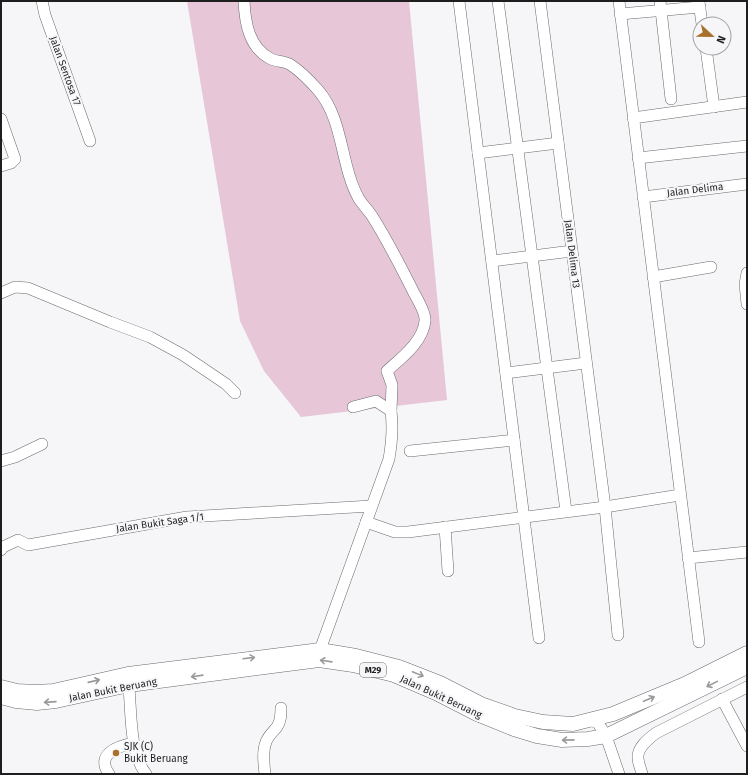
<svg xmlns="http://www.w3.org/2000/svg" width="748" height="775" font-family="'Fira Sans',sans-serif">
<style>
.green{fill:#e7c6d8}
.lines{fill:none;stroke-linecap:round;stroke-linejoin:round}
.minor-casing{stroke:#6a6a6d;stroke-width:12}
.major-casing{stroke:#6a6a6d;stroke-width:15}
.minor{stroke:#fff;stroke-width:11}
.major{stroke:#fff;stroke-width:14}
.oneway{stroke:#9a9a9a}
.poi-dot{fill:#a7702c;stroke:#f6f6f9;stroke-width:1.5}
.labels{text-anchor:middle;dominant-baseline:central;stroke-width:4;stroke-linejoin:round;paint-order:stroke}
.shield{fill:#f6f6f9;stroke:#5f5f60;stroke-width:1}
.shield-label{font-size:9px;font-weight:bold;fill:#1e1e1f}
.street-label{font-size:10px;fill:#1e1e1f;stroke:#f6f6f9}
.poi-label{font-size:10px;fill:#1e1e1f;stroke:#f6f6f9;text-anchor:start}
</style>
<rect width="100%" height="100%" fill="#f6f6f9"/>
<polygon class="green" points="187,1 409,1 447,400 301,417 264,371 240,321"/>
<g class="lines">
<defs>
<g id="minor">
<polyline points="42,1 45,15 90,141"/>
<path d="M244,1C245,23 249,48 271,59C277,62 285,61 291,65C300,71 310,81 318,90C344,120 340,165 359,199C363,205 368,210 372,216C388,241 401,267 414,293C418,300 426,314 425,321C423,342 401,358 387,371L392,385L391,411"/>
<polyline points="459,1 539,638"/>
<polyline points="498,1 566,511"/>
<polyline points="540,1 605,507 618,635"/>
<polyline points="619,1 699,642"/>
<polyline points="660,1 671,99"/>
<polyline points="699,2 702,24"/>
<polyline points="620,14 700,7"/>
<polyline points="706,48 714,107"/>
<polyline points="633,118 747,102"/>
<polyline points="1,119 15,159 11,163 1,166"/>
<polyline points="478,153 558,143"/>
<polyline points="638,158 747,146"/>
<polyline points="643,197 747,184"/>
<polyline points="492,261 572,251"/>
<polyline points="747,273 745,284 747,304"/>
<polyline points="653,277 711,267"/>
<polyline points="1,293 15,287 28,288 110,322 150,337 183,355 226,384 235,393"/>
<polyline points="506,373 586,363"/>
<polyline points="410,451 514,440"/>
<polyline points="1,461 15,457 42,444"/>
<polyline points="366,522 395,532 408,532 605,507 680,495"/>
<polyline points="445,527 448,571"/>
<polyline points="1,550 3,547 18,540 28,545 187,517 371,506"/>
<polyline points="688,558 747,552"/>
<path d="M320,650L389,459C392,442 393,427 391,411L376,401L353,407"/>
<path d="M128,678C132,707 128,751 146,774"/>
<polyline points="722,699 747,746"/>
<polyline points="590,720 598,723 606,736 619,774"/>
<path d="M109,774C95,754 118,746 134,743"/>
<path d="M265,774C264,764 262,752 266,742C268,736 273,732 277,727C281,721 281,715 281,708"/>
<path d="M642,774C641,769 638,763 638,758C637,748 648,739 656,733L747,687"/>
</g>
<g id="major">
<polyline points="1,687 17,691 36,692 53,691 128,674 320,650 356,656 399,667 440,683 481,704 515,716 543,722 573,724 613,714 685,684 747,653"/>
<polyline points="1,697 16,701 37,703 56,701 129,685 319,660 353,665 394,675 436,693 477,714 514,729 537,736 562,740 588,739 606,736 747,667"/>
</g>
</defs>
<use href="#minor" class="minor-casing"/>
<use href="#major" class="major-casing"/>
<use href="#minor" class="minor"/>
<use href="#major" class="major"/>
</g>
<defs><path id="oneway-shaft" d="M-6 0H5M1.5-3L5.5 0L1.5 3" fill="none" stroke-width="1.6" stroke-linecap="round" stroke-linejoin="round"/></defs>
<g class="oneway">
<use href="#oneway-shaft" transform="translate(249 658) rotate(-7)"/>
<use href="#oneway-shaft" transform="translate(326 661) rotate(-172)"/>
<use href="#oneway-shaft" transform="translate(418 674) rotate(22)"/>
<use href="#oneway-shaft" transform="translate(197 676) rotate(172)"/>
<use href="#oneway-shaft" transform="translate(94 681) rotate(-13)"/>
<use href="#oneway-shaft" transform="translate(712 684) rotate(154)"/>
<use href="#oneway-shaft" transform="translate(649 699) rotate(-23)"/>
<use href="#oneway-shaft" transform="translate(50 702) rotate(176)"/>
<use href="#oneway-shaft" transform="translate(568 740) rotate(179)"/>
</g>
<circle class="poi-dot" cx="116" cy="753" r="4"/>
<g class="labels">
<rect class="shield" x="360" y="663" width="26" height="14" rx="3"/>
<g class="shield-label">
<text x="373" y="670">M29</text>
</g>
<g class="street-label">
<text transform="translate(65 71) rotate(70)">Jalan Sentosa 17</text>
<text transform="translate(695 190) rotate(-7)">Jalan Delima</text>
<text transform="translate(572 254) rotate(83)">Jalan Delima 13</text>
<text transform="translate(160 523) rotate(-8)">Jalan Bukit Saga 1/1</text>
<text transform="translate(113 690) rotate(-11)">Jalan Bukit Beruang</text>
<text transform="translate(441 697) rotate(25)">Jalan Bukit Beruang</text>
</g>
<g class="poi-label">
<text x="124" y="747">SJK (C)<tspan x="124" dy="12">Bukit Beruang</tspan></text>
</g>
</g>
<rect width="748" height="775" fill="none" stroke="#1e1e1f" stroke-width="4"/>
<g transform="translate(712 36) rotate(112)"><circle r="19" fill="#f6f6f9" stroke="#a0a0a2"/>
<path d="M0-3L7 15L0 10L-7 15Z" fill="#a7702c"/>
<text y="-6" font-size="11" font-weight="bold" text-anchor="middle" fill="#1e1e1f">N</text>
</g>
</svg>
